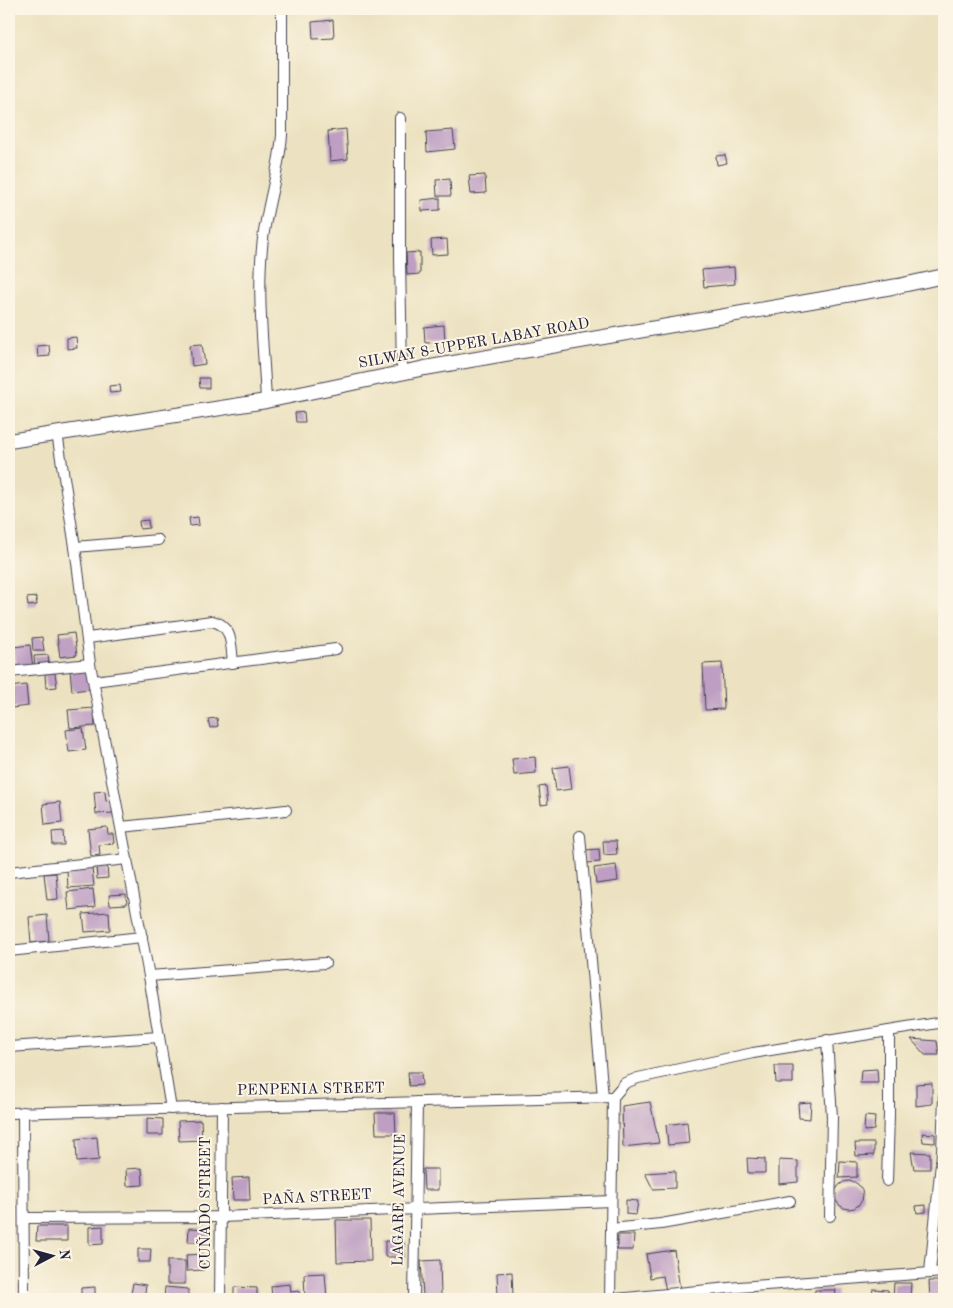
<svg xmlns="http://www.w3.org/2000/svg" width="953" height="1308" font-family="'Old Standard TT',serif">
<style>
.building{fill:#be9fc3}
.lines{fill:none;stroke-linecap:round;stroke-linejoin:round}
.street-casing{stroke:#403f4f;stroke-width:12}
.secondary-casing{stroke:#403f4f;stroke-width:16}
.street{stroke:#fff;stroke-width:10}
.secondary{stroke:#fff;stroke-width:14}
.labels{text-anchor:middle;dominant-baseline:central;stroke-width:4;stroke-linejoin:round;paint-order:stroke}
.street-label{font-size:15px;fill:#22223b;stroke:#fcf5e5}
</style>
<rect width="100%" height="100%" fill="#fcf5e5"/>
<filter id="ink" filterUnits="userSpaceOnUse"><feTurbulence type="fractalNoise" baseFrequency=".02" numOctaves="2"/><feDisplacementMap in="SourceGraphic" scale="10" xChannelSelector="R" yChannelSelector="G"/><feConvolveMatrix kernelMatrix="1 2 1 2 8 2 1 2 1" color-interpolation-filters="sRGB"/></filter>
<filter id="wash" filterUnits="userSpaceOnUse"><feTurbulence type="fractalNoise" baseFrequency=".0096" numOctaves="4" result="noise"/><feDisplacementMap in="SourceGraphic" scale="20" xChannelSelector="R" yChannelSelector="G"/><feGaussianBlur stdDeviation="1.12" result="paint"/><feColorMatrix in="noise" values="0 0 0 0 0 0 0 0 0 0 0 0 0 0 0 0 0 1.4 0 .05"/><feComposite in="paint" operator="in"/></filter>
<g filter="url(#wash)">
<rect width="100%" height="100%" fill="#ece2c1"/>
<g id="blocks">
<g class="building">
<polygon points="333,20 334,38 313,39 312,22"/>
<polygon points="346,129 348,159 330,161 328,131"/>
<polygon points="453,130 455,149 427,152 426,132"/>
<polygon points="725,155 727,163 717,165 716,156"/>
<polygon points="485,175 486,193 471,194 469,176"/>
<polygon points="450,179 451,196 437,196 436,180"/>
<polygon points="440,198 440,210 422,211 421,200"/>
<polygon points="447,239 448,254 432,255 431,240"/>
<polygon points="420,252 420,274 407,275 406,253"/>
<polygon points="734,267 735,284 704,287 702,270"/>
<polygon points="444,325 445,342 425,343 424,327"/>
<polygon points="76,337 77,348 67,349 67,338"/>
<polygon points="202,344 205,364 192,366 190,345"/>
<polygon points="49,345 50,356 38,357 37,346"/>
<polygon points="199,378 209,378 209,388 200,388"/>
<polygon points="120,385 121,392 110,393 109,386"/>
<polygon points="304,412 305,422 296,422 295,413"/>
<polygon points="198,517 199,525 190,526 189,518"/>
<polygon points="148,520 149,528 140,529 139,521"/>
<polygon points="36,597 37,605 28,606 27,598"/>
<polygon points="74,633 77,655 60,657 57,635"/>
<polygon points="42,637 44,651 33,651 32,638"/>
<polygon points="30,645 33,667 16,669 13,647"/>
<polygon points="48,655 49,665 35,667 34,656"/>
<polygon points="722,663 724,709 705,710 703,664"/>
<polygon points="87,668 89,689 72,691 70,670"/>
<polygon points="55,673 57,687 46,688 45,674"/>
<polygon points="26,685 28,706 11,708 9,687"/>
<polygon points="94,708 95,726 70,728 68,710"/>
<polygon points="217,718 218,726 210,728 208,719"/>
<polygon points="83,728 86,750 69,752 66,730"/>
<polygon points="535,757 536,773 514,775 512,759"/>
<polygon points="569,766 572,789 556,791 553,768"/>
<polygon points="546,786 548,804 541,805 539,787"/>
<polygon points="105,791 106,801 112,800 113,813 96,814 94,792"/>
<polygon points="60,802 62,823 45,825 43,804"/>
<polygon points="107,827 108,834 113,834 114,843 99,845 100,855 91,856 88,829"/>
<polygon points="63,831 64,845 53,845 52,832"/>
<polygon points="603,841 616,841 617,854 604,855"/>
<polygon points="599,849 600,862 587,863 586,850"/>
<polygon points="107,864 108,878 97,879 96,865"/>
<polygon points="616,865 618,881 596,884 594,868"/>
<polygon points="92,868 94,886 68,888 67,870"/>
<polygon points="56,873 58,899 47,900 44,874"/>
<polygon points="93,889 95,907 69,910 67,892"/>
<polygon points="126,894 127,904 110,905 109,895"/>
<polygon points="109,912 110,930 85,932 83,914"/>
<polygon points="47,915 49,941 31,943 29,917"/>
<polygon points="911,1039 937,1041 939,1055 925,1055"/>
<polygon points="775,1066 793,1066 793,1083 776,1083"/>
<polygon points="877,1069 878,1083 860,1083 861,1070"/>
<polygon points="408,1072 421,1072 422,1085 409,1086"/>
<polygon points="932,1083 932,1104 916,1106 916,1084"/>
<polygon points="650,1102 659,1143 623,1147 622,1106"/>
<polygon points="811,1102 810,1119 799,1118 798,1103"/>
<polygon points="375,1113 395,1113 396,1134 376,1134"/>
<polygon points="865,1116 875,1117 874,1130 864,1131"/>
<polygon points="147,1118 163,1119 163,1135 147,1135"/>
<polygon points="201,1120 202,1140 179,1141 178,1121"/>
<polygon points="687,1122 689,1143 668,1145 666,1125"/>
<polygon points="922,1133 935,1134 935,1143 923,1142"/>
<polygon points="97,1137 99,1160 77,1162 76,1139"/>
<polygon points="855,1143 874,1143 874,1155 856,1156"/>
<polygon points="911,1152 930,1153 930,1169 914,1169"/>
<polygon points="747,1158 765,1159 765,1173 748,1173"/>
<polygon points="779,1160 798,1161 798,1182 779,1184"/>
<polygon points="840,1161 857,1162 857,1177 839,1178"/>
<polygon points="142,1168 143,1185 127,1186 126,1169"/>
<polygon points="423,1169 438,1169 438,1190 424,1190"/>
<polygon points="675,1171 675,1188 653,1189 645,1173"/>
<polygon points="249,1177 250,1200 233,1200 232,1178"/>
<circle cx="849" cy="1195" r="14"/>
<polygon points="626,1200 638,1201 636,1215 626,1214"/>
<polygon points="926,1205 926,1212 917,1213 916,1206"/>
<polygon points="336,1220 370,1220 371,1261 337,1262"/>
<polygon points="37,1226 67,1226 67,1241 36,1241"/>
<polygon points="103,1226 103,1244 89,1245 89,1227"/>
<polygon points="189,1228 209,1229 208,1243 188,1242"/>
<polygon points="618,1235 634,1235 633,1250 617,1250"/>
<polygon points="385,1241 404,1241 405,1257 385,1257"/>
<polygon points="138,1249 151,1249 150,1262 138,1262"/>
<polygon points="674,1250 680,1289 666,1291 663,1276 650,1278 646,1254"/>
<polygon points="203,1254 204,1270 187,1271 186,1255"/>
<polygon points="440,1260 441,1296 423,1297 421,1261"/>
<rect x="167" y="1261" width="18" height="23"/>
<polygon points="512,1272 513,1296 498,1297 497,1273"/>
<polygon points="325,1273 327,1299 305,1299 304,1274"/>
<polygon points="929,1281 944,1281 944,1299 930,1299"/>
<polygon points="133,1283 146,1285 144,1299 130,1299"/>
<polygon points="894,1283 911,1283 910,1299 893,1299"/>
<polygon points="290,1284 291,1292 299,1291 300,1299 272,1299 271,1286"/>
<polygon points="95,1287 95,1299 81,1299 81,1288"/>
<polygon points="165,1287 188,1289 188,1299 164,1299"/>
<polygon points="234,1287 257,1288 257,1299 234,1299"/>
<polygon points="873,1289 888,1290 888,1299 857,1299 858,1295 872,1295"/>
<polygon points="815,1290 836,1290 835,1299 814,1299"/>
</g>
</g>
</g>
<g filter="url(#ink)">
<use href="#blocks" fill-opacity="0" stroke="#403f4f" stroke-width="1"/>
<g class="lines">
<defs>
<g id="street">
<polyline points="400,118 400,258 402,373"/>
<path d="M266,401C264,351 257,299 262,248C265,210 279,173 282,135V9"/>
<polyline points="57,433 75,547 90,664 149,976 171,1109"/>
<polyline points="75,547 158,540"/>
<path d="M88,638L212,621C233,625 231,646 233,663"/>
<polyline points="9,672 90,664"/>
<polyline points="94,681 336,649"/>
<polyline points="121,827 286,810"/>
<polyline points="580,836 603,1097"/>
<polyline points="9,872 127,859"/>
<polyline points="9,951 142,937"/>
<polyline points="149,976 325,963"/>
<polyline points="827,1040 832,1117 830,1216"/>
<polyline points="9,1047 159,1037"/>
<polyline points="23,1112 24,1299"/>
<polyline points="9,1113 613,1097"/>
<polyline points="887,1181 889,1115 889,1031"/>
<polyline points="24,1218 221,1217 611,1201"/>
<polyline points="611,1229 661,1224 790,1201"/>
<polyline points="930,1272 942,1153 944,1097"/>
<polyline points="220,1299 222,1107"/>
<polyline points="414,1299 417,1102"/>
<polyline points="610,1299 613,1097 625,1083 638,1078 753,1053 944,1022"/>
<polyline points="616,1299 739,1287 944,1272"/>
</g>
<polyline id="secondary" points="9,441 266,401 425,368 898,286 944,276"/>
</defs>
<use href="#street" class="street-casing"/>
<use href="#secondary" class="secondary-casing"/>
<use href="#street" class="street"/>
<use href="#secondary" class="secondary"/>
</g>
</g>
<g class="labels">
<g class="street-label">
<text transform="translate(474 344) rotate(-10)">SILWAY 8-UPPER LABAY ROAD</text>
<text transform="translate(311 1090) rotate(-1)">PENPENIA STREET</text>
<text transform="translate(317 1198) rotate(-3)">PAÑA STREET</text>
<text transform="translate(400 1200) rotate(-89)">LAGARE AVENUE</text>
<text transform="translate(206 1203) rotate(-90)">CUÑADO STREET</text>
</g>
</g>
<rect width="953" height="1308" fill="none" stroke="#fcf5e5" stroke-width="30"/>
<g transform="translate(52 1256) rotate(84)" stroke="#fcf5e5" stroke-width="4" paint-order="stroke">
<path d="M0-4L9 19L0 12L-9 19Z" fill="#22223b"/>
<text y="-8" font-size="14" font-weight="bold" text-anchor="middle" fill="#22223b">N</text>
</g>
</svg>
